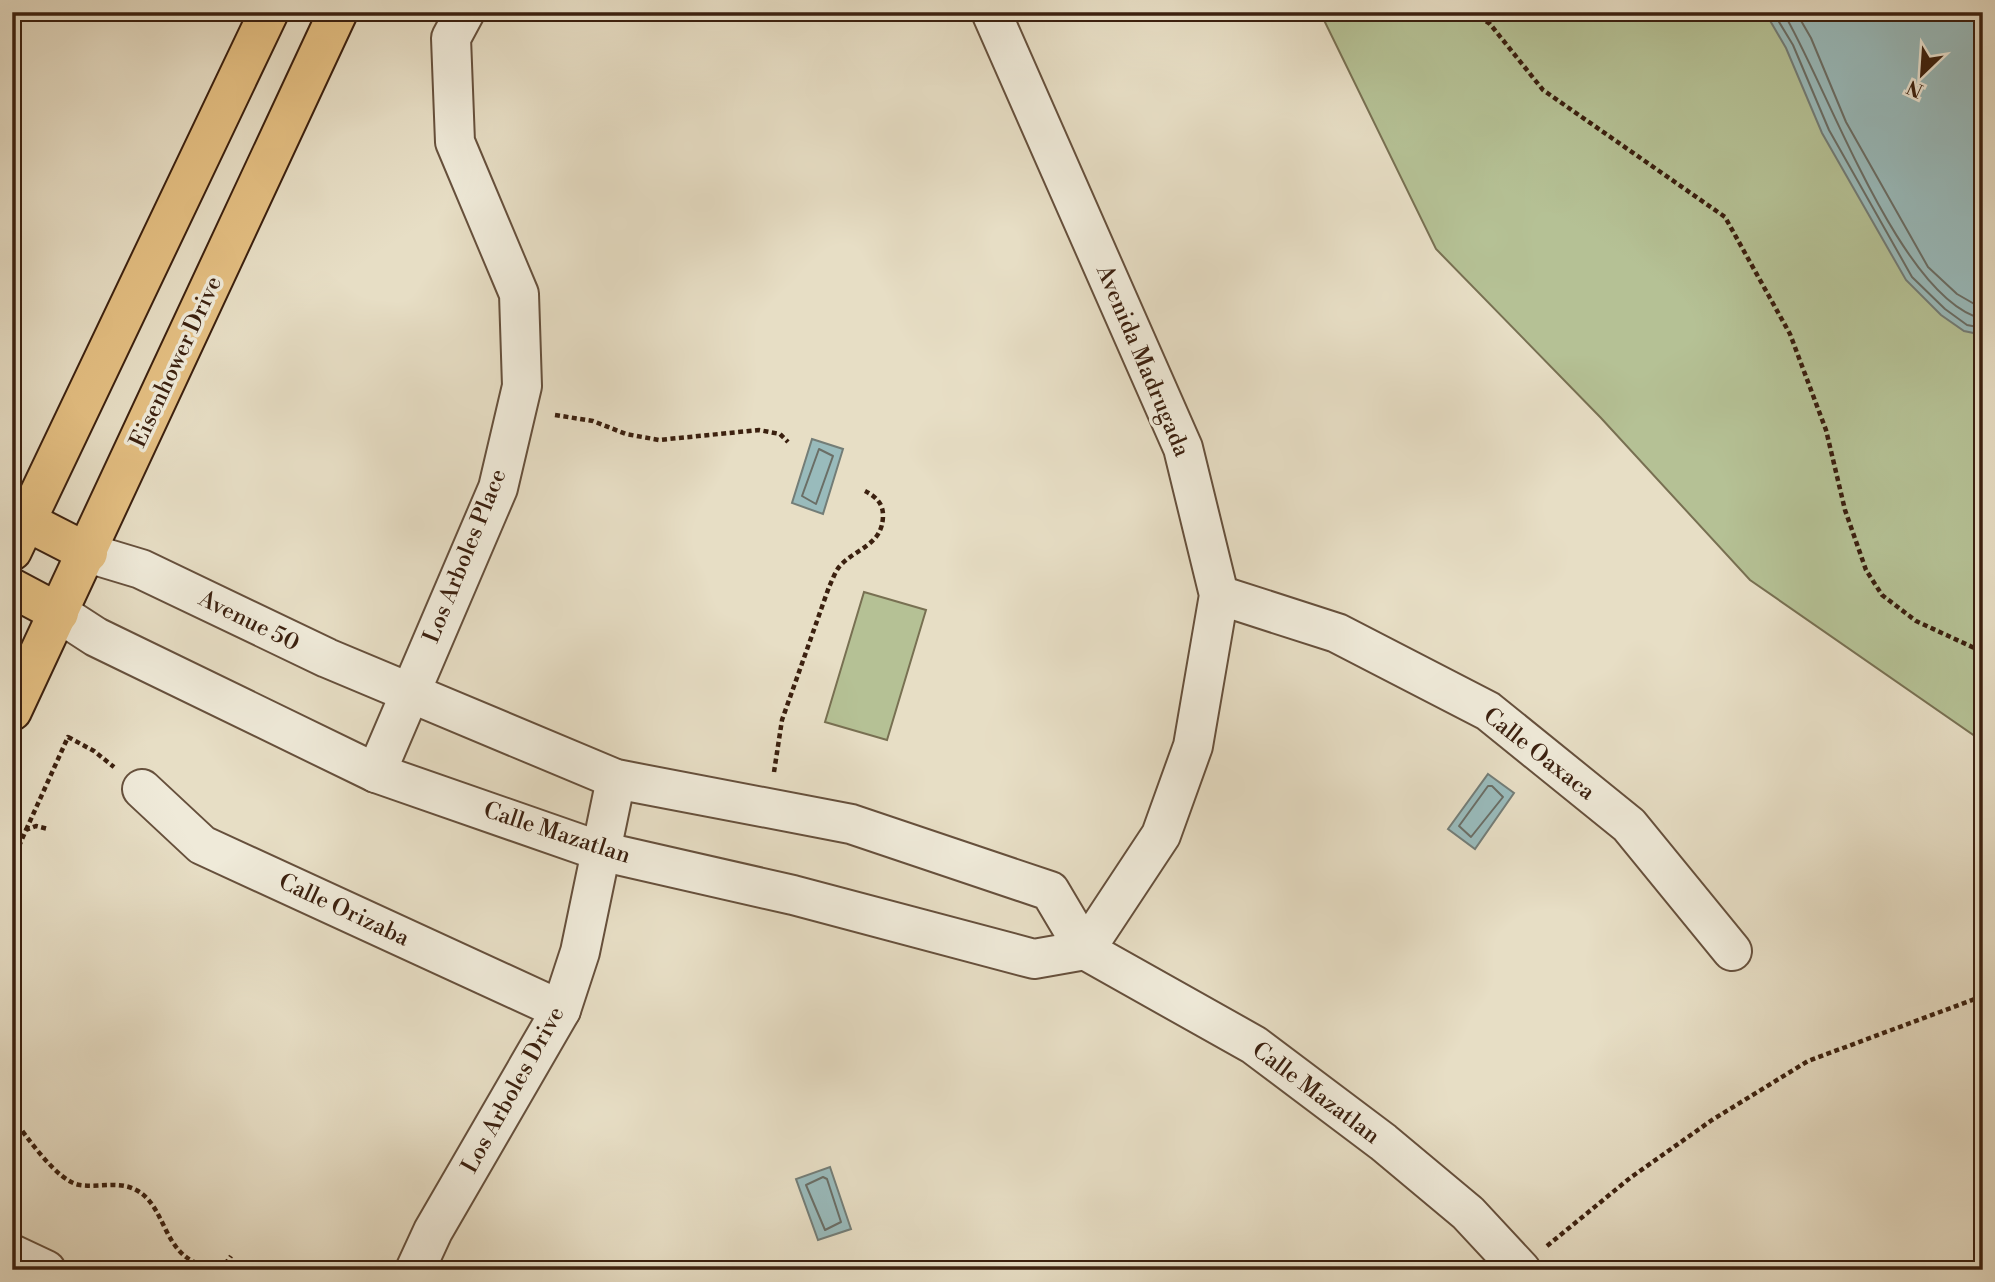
<svg xmlns="http://www.w3.org/2000/svg" width="1995" height="1282" font-family="'Libre Bodoni',serif">
<style>
.green{fill:#b5c195;stroke:#787052;stroke-width:2}
.water{fill:#99bbbc;stroke:#737d77;stroke-width:2}
.lines{fill:none;stroke-linecap:round;stroke-linejoin:round}
.shore{stroke:#6a6e66;stroke-width:2}
.minor-casing{stroke:#66503c;stroke-width:42}
.major-casing{stroke:#3b200f;stroke-width:42}
.path{stroke:#3b200f;stroke-width:4.5;stroke-dasharray:5 3.5;stroke-linecap:butt}
.minor{stroke:#efead9;stroke-width:38}
.major{stroke:#e4bf82;stroke-width:38}
.labels{text-anchor:middle;dominant-baseline:central;stroke-width:7;stroke-linejoin:round;paint-order:stroke}
.street-label{font-size:23px;fill:#3b200f;stroke:#efead9}
</style>
<rect width="100%" height="100%" fill="#e7dec5"/>
<filter id="stains"><feTurbulence type="fractalNoise" baseFrequency=".00286" numOctaves="4"/><feColorMatrix values="0 0 0 0 .2 0 0 0 0 .09 0 0 0 0 .02 0 0 0 .5 -.17"/></filter>
<radialGradient id="worn" r=".72"><stop offset=".6" stop-color="#630" stop-opacity="0"/><stop offset="1" stop-color="#630" stop-opacity=".3"/></radialGradient>
<g class="green">
<polygon points="1320,12 1983,12 1983,746 1979,739 1750,580 1601,418 1436,249"/>
<polygon points="864,592 926,610 887,740 825,722"/>
</g>
<g class="water">
<polygon points="1765,12 1983,12 1983,335 1964,331 1941,315 1906,280 1822,133 1786,48"/>
<polygon points="812,439 843,449 823,514 792,503"/>
<polygon points="1488,774 1514,793 1475,849 1448,829"/>
<polygon points="830,1167 851,1229 818,1240 796,1179"/>
</g>
<g class="lines">
<g class="shore">
<polyline points="1773,12 1793,45 1829,130 1912,277 1945,309 1967,325 1983,328"/>
<path d="M1783,12C1826,83 1900,300 1983,319"/>
<polyline points="1796,12 1811,38 1846,122 1928,267 1957,294 1983,309"/>
<polygon points="819,449 833,456 816,504 802,496"/>
<polygon points="1488,786 1492,786 1503,797 1471,837 1459,826"/>
<polygon points="823,1177 827,1179 841,1222 825,1230 806,1185"/>
</g>
<defs>
<g id="minor">
<polyline points="991,12 1183,448 1219,595 1193,746 1161,835 1085,950"/>
<polyline points="88,553 141,569 327,658 616,779 851,824 1050,891 1085,950 1254,1045 1383,1142 1468,1213 1521,1270"/>
<polyline points="1219,595 1337,633 1488,711 1629,825 1732,951"/>
<polyline points="59,613 96,637 376,773 600,851 793,895 1034,959 1085,950"/>
<polyline points="376,773 498,488 522,386 519,294 455,142 451,38 465,12"/>
<polyline points="142,789 202,845 561,1010"/>
<polyline points="12,1254 46,1270"/>
<polyline points="415,1270 433,1231 561,1010 580,952 616,779"/>
</g>
<g id="major">
<polyline points="12,514 88,553"/>
<polyline points="12,551 269,12"/>
<polyline points="12,588 59,613"/>
<polyline points="12,711 338,12"/>
</g>
</defs>
<use href="#minor" class="minor-casing"/>
<use href="#major" class="major-casing"/>
<g class="path">
<polyline points="1472,12 1490,24 1543,90 1725,217 1790,334 1826,430 1845,510 1866,570 1882,595 1916,621 1983,652"/>
<polyline points="555,415 593,421 626,434 659,440 759,430 780,434 788,442"/>
<path d="M774,772L782,720L829,587C832,581 835,572 839,567C855,548 883,546 883,515C883,503 875,496 865,491"/>
<polyline points="26,830 68,737 94,751 114,767"/>
<polyline points="12,862 26,830 36,826 48,829"/>
<path d="M12,1118C27,1136 57,1182 80,1185C100,1188 120,1180 138,1191C168,1209 162,1258 209,1267C220,1269 226,1264 231,1256"/>
<polyline points="1547,1246 1630,1178 1712,1120 1808,1061 1983,996"/>
</g>
<use href="#minor" class="minor"/>
<use href="#major" class="major"/>
</g>
<g class="labels">
<g class="street-label">
<text transform="translate(1143 361) rotate(67)">Avenida Madrugada</text>
<text transform="translate(176 362) rotate(-65)">Eisenhower Drive</text>
<text transform="translate(465 556) rotate(-68)">Los Arboles Place</text>
<text transform="translate(249 621) rotate(26)">Avenue 50</text>
<text transform="translate(1539 754) rotate(38)">Calle Oaxaca</text>
<text transform="translate(557 833) rotate(18)">Calle Mazatlan</text>
<text transform="translate(344 910) rotate(25)">Calle Orizaba</text>
<text transform="translate(513 1090) rotate(-61)">Los Arboles Drive</text>
<text transform="translate(1316 1093) rotate(37)">Calle Mazatlan</text>
</g>
</g>
<rect width="1995" height="1282" fill="none" stroke="#e7dec5" stroke-width="42"/>
<rect x="14" y="14" width="1967" height="1254" fill="none" stroke="#3b200f" stroke-width="3.5"/>
<rect x="21" y="21" width="1953" height="1240" fill="none" stroke="#3b200f" stroke-width="2"/>
<g transform="translate(1922 74) rotate(205)" stroke="#efead9" stroke-width="5" paint-order="stroke">
<path d="M0-5L12 26L0 18L-12 26Z" fill="#3b200f"/>
<text y="-10" font-size="19" font-weight="bold" text-anchor="middle" fill="#3b200f">N</text>
</g>
<rect width="100%" height="100%" filter="url(#stains)"/>
<rect width="100%" height="100%" fill="url(#worn)"/>
</svg>
